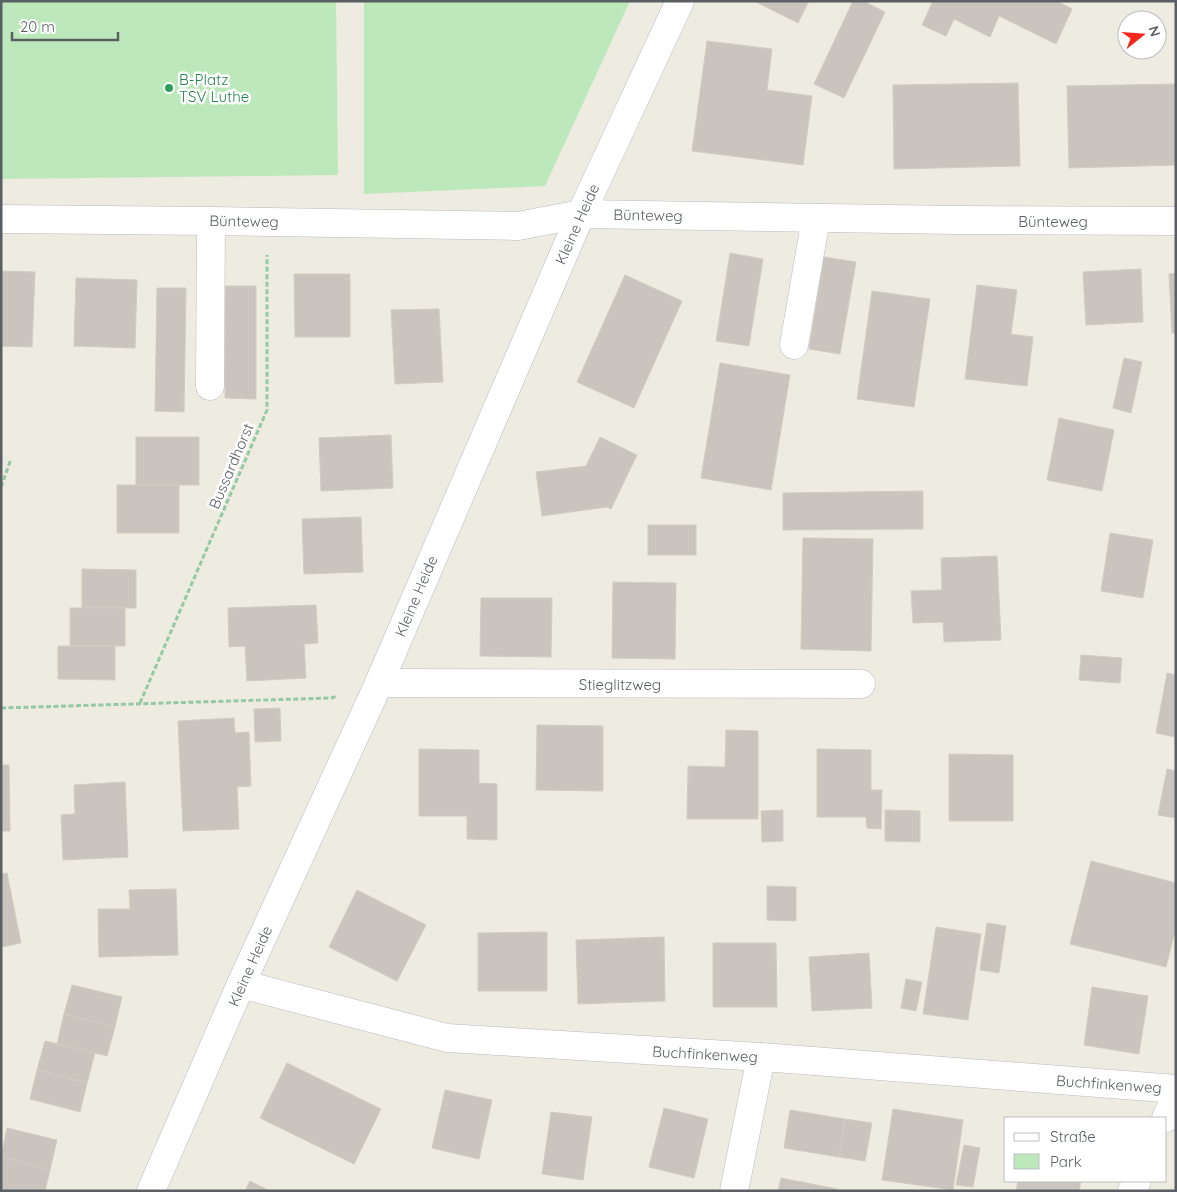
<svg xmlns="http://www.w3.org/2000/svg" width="1177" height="1192" font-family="Quicksand,sans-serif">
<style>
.green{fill:#bde8bb}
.building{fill:#c9c5be;stroke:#d3ccbf}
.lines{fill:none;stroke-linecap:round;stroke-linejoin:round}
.minor-casing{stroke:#b7babf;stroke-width:29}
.path{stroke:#94caa1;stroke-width:3;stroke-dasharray:5 2.5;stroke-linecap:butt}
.minor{stroke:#fff;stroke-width:28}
.leisure-dot{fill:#2e9e5b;stroke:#fff;stroke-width:2}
.labels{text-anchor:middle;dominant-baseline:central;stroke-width:5;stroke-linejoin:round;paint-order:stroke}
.leisure-label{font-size:15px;fill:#27864d;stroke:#fff;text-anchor:start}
.street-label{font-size:15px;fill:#5a5f64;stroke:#fff}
</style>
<rect width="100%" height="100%" fill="#eeebe1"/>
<g class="green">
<polygon points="1,1 336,1 338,175 1,179"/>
<polygon points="364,1 630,1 545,186 364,194"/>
</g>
<g class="building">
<polygon points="754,1 809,1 798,23"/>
<polygon points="853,1 863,1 885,12 844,98 814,84"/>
<polygon points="933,1 1057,1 1072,9 1056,44 999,16 990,37 954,19 946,36 922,25"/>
<polygon points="707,41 772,49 767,90 812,96 803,165 692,151"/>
<polygon points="1018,83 1020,166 894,169 893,85"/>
<polygon points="1176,84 1176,165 1069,168 1067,86"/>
<polygon points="730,253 763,259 749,346 716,341"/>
<polygon points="824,257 856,262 840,354 809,349"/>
<polygon points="1141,269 1143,322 1086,325 1083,272"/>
<polygon points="1,271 35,272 32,347 1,346"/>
<polygon points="1176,273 1176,333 1172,333 1169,274"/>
<polygon points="294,274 350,274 350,337 295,337"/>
<polygon points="625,275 682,301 634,408 577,382"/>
<polygon points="76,278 137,280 135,348 74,346"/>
<polygon points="977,285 1017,290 1011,334 1033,337 1027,386 965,379"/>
<polygon points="225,286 256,286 256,399 225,398"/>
<polygon points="157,288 186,288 184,412 155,411"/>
<polygon points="872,291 930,299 914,407 857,399"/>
<polygon points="439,309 443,382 395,384 391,310"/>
<polygon points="1124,358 1142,362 1131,413 1113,408"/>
<polygon points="720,363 790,375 771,490 701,478"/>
<polygon points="1059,418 1114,430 1102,491 1047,480"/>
<polygon points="391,435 393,488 321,491 319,438"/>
<rect x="136" y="437" width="63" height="48"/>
<polygon points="600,437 637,455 611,509 607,507 542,516 536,472 586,466"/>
<rect x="117" y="485" width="62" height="48"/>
<polygon points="923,491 923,529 783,530 783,493"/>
<polygon points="361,517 363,572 304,574 302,519"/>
<rect x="648" y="525" width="48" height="30"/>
<polygon points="1110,533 1153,540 1143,598 1101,591"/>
<polygon points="803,538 873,539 871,651 801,649"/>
<polygon points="997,556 1001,640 944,642 943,622 913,623 911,591 942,590 941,558"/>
<polygon points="82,569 136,570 136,608 82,608"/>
<polygon points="613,582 676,583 675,659 612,658"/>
<polygon points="481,598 552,598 551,657 480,656"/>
<polygon points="316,605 318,643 304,644 306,678 247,681 245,646 229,647 228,608"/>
<rect x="70" y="608" width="55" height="38"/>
<polygon points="58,646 115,646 115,680 58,679"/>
<polygon points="1081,655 1122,658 1120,683 1079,680"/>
<polygon points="1167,673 1176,675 1176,737 1156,733"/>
<polygon points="280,708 281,741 255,742 254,709"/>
<polygon points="234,718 235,733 249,732 251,786 237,787 239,829 183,831 178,721"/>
<polygon points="537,725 603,726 603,791 536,790"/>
<polygon points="726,730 758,731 758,819 687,819 688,766 725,767"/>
<polygon points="419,749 479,750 479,783 497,784 497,840 467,839 467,816 419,816"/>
<polygon points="817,749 871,750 871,790 882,790 881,829 867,828 866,817 817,817"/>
<polygon points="949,754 1013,755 1013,821 949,821"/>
<polygon points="1,765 9,765 10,831 1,831"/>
<polygon points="1167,769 1176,771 1176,818 1158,815"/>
<polygon points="125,782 128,857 63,860 61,815 75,814 74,785"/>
<polygon points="783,810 783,841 762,842 761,811"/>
<polygon points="885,810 920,811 920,842 885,841"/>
<polygon points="1091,861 1176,883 1176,927 1166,967 1070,944"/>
<polygon points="7,873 21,943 1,947 1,874"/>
<polygon points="767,886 796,887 796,921 767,920"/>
<polygon points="176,889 178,955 99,957 98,909 130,909 129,890"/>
<polygon points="357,890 426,925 397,981 329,947"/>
<polygon points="987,923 1006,926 999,973 980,970"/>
<polygon points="936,927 981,934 968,1020 923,1014"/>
<polygon points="547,932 547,991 478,991 478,933"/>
<polygon points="664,937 665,1001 578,1004 576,940"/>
<polygon points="713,943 776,943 777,1007 713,1007"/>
<polygon points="869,953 872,1008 812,1011 809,957"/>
<polygon points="906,979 922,982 916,1011 901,1008"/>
<polygon points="72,985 122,997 115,1027 64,1014"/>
<polygon points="1092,987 1148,996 1139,1054 1084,1045"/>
<polygon points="64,1014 115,1027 107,1056 57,1044"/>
<polygon points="45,1041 95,1053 87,1083 37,1070"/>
<polygon points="287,1063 381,1109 354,1164 260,1118"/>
<polygon points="37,1070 87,1083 80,1112 30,1099"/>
<polygon points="445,1090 492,1100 479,1159 432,1148"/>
<polygon points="664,1108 708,1119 694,1178 649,1167"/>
<polygon points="893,1109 963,1120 953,1190 882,1180"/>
<polygon points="790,1110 845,1119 839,1157 784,1148"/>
<polygon points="551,1112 592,1117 583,1180 542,1174"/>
<polygon points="845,1119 872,1123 865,1161 839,1157"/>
<polygon points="7,1128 57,1140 50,1170 1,1157"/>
<polygon points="964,1145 980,1148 973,1187 956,1185"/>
<polygon points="1,1157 50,1170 45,1191 9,1191 1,1189"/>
<polygon points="781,1178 837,1189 836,1191 778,1191"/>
<polygon points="250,1181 270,1191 245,1191"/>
<polygon points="1018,1181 1081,1181 1079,1191 1016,1191"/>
</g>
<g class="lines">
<defs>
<g id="minor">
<polyline points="1,219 211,221 518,226 581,214 955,220 1176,221"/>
<polyline points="794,345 816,218"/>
<polyline points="210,386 211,221"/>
<polyline points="379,683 861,684"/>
<polyline points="241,984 447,1038 761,1057 1176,1089"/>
<polyline points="1166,1118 1176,1096"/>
<polyline points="151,1191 241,984 379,683 581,214 680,1"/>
<polyline points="734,1191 761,1057"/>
<polyline points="1132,1191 1137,1181"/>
</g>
</defs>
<use href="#minor" class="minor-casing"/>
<g class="path">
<polyline points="1,487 11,459"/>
<polyline points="140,703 267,410 267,255"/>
<polyline points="1,708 331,698 338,696"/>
</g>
<use href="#minor" class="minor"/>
</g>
<circle class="leisure-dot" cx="169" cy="88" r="5"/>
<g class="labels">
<g class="leisure-label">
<text x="179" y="79">B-Platz<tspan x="179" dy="17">TSV Luthe</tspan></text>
</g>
<g class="street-label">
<text transform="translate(648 215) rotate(1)">Bünteweg</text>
<text transform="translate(244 221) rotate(1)">Bünteweg</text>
<text x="1053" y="221">Bünteweg</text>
<text transform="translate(577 224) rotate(-66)">Kleine Heide</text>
<text transform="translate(231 466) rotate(-67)">Bussardhorst</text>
<text transform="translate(416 596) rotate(-67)">Kleine Heide</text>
<text x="620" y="684">Stieglitzweg</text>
<text transform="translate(250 966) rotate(-66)">Kleine Heide</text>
<text transform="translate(705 1054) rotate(3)">Buchfinkenweg</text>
<text transform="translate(1109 1084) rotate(4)">Buchfinkenweg</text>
</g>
</g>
<rect width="1177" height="1192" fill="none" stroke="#5a5f64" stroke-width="5"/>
<rect x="1004" y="1117" width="162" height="65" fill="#ffffff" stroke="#bdbfc1"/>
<rect x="1014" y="1133" width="25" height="8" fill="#ffffff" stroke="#bdbfc1"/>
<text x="1050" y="1142" font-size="15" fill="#5a5f64">Straße</text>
<rect x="1014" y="1154" width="25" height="15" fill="#bde8bb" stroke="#bdbfc1"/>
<text x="1050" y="1167" font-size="15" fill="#5a5f64">Park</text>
<g transform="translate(1142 35) rotate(73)"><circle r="24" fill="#ffffff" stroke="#bdbfc1"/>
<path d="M0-4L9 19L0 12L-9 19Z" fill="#f6271f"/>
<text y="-8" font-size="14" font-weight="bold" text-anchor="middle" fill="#5a5f64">N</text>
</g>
<path d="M12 32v8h106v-8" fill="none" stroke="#5a5f64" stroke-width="2.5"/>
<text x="20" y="32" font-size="15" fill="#5a5f64" stroke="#ffffff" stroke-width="4" paint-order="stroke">20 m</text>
</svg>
